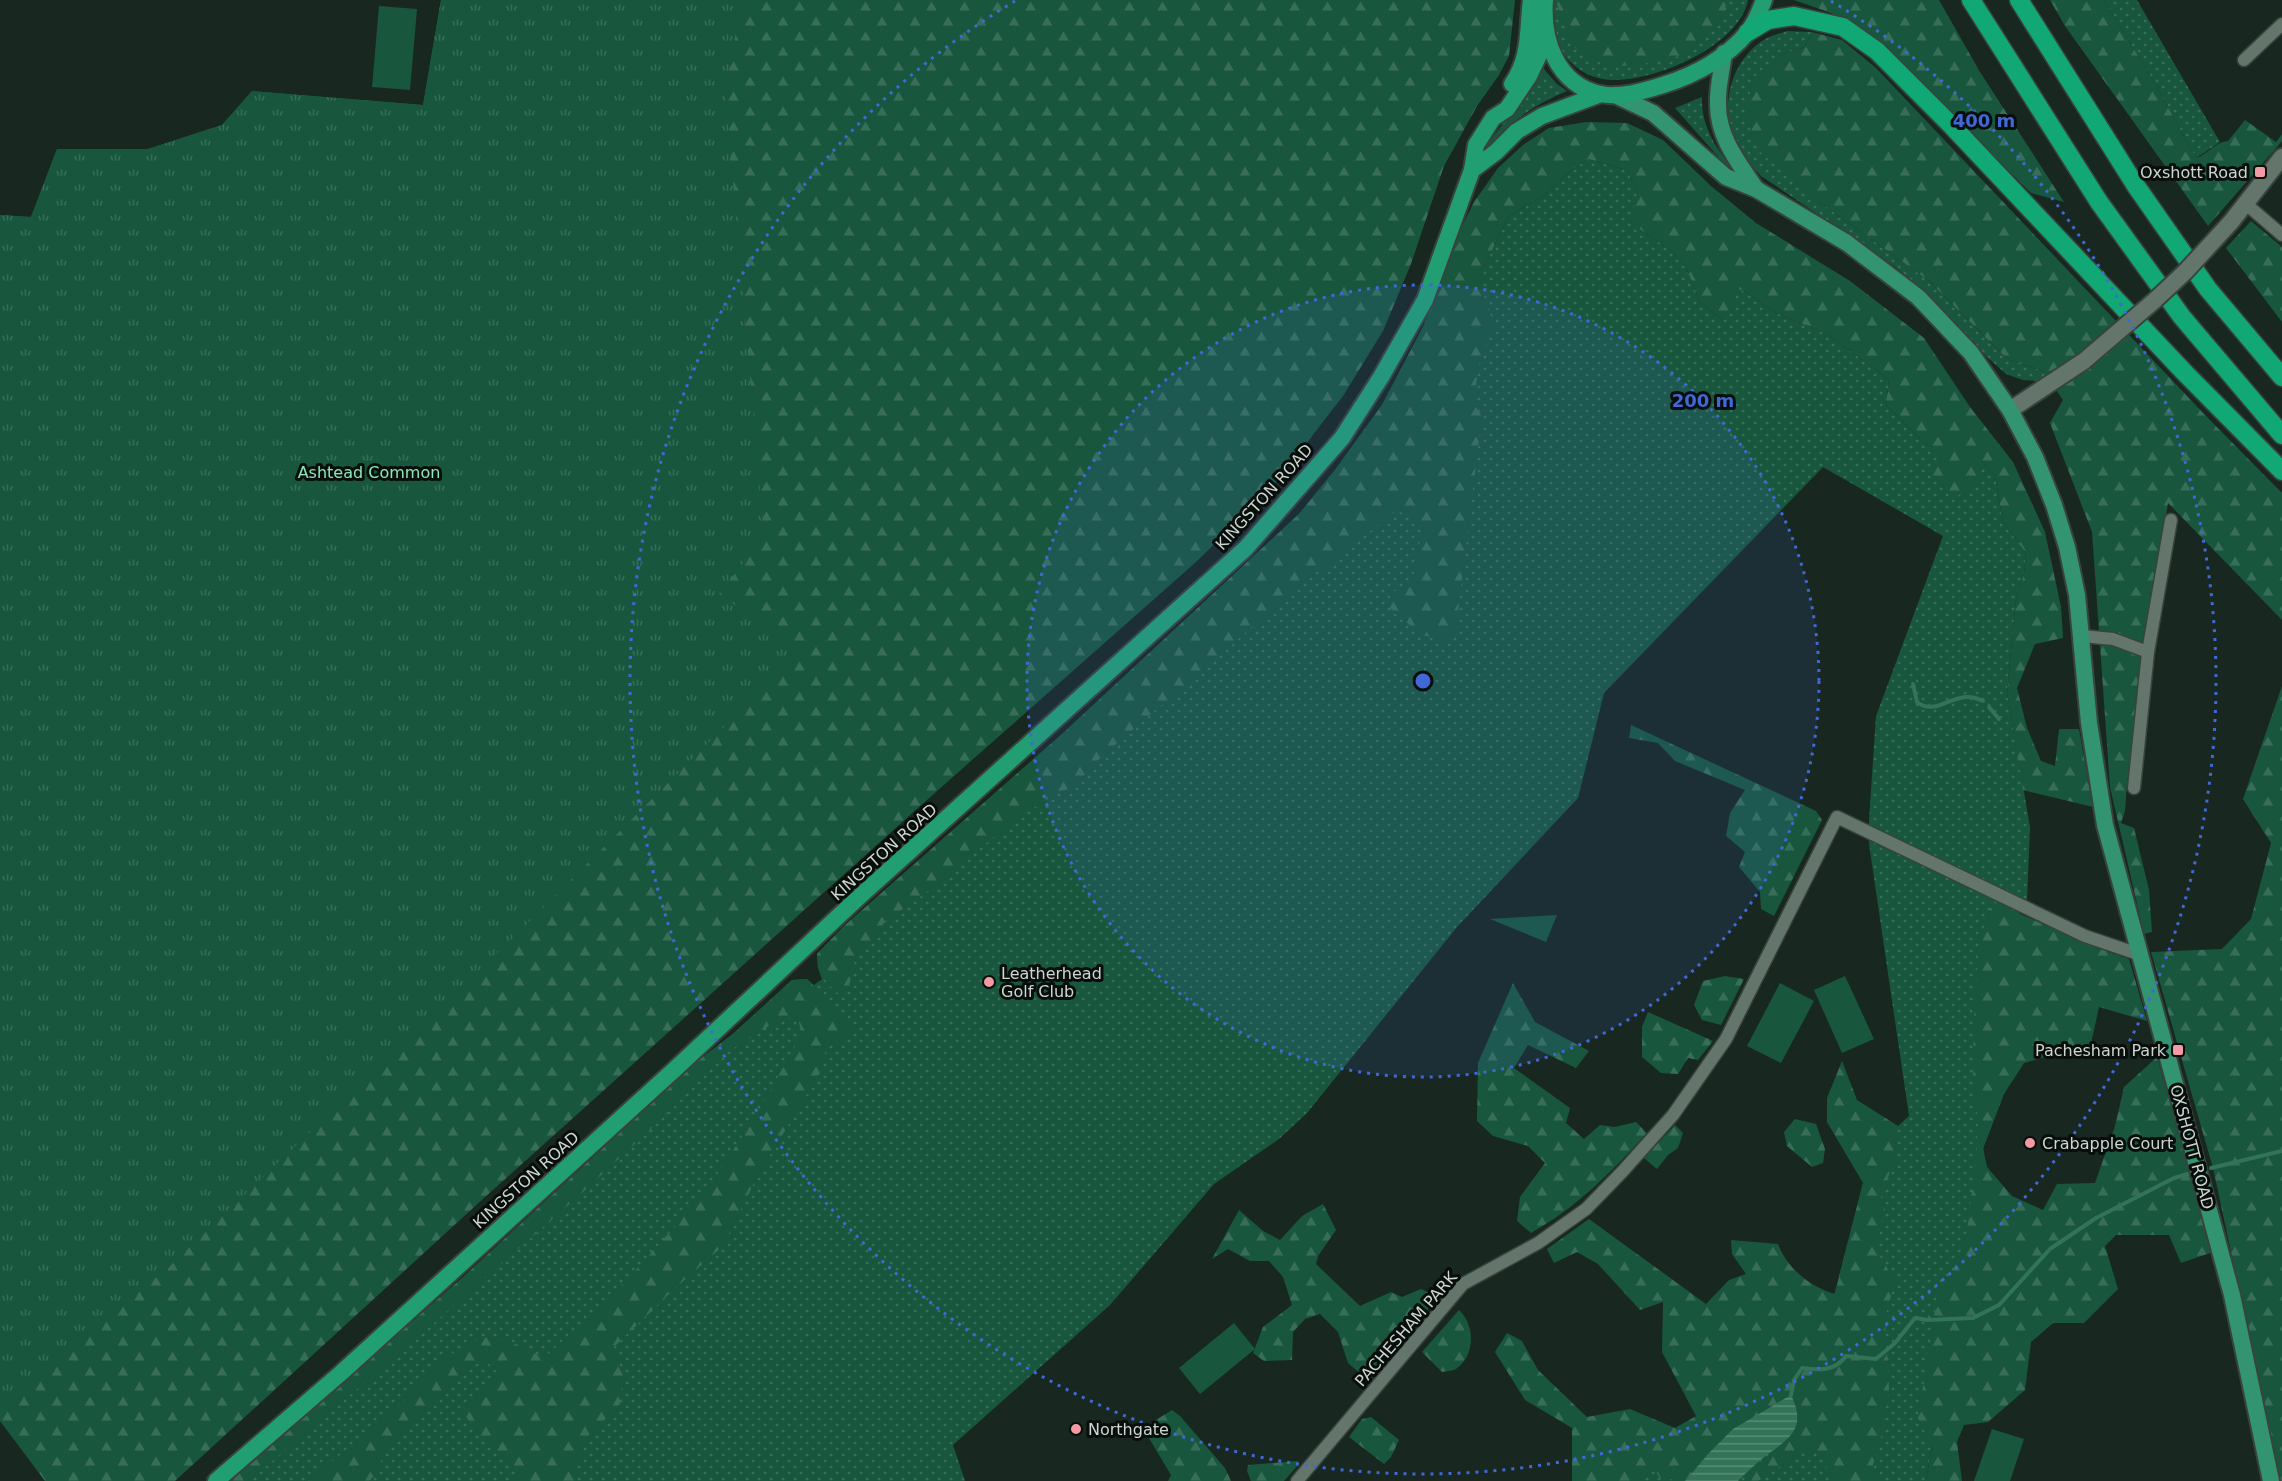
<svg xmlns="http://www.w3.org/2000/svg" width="2282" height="1481" font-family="'DejaVu Sans',sans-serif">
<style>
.grass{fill:url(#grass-dots)}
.forest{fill:url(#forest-firs)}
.park{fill:url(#park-tufts)}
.pitch{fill:#18573e}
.water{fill:url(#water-rules)}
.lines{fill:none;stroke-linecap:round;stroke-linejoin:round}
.stream{stroke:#337357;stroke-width:4}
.minor-casing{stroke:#38433e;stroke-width:15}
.secondary-casing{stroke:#38433e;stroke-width:20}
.primary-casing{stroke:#38433e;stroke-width:20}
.trunk-casing{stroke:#38433e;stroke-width:20}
.motorway-casing{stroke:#38433e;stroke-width:21}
.minor{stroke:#64756c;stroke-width:12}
.secondary{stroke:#64756c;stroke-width:16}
.primary{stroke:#329471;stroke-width:16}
.trunk{stroke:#229e73;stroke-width:16}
.motorway{stroke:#11a875;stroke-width:18}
.secondary-bridge-casing{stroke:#38433e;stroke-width:20;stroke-linecap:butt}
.secondary-bridge{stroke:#64756c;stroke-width:16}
.ring{fill:none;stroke:#4069d7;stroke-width:3;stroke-dasharray:3 6}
.poi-dot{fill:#f49aa4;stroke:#080e0b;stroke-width:2}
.labels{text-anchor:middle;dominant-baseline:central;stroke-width:6;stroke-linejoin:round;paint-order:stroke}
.poi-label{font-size:16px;fill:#cdd6d1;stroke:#080e0b;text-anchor:start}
.park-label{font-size:16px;fill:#8ae8bb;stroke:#080e0b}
.street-label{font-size:16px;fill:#cdd6d1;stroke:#080e0b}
.centre{fill:#4069d7;stroke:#080e0b;stroke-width:3}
.ring-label{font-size:18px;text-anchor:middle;font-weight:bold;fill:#4069d7;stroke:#080e0b;stroke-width:6;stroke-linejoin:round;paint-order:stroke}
</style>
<defs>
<pattern id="grass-dots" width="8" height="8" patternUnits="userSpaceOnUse" patternTransform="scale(1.5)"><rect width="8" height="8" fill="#18573e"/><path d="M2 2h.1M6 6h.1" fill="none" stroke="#386e59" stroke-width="1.8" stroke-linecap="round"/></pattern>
<pattern id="forest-firs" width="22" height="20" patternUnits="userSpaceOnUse" patternTransform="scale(1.5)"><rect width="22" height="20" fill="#18573e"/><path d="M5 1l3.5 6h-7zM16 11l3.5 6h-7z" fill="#386e59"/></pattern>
<pattern id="park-tufts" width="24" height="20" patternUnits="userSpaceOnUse" patternTransform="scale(1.5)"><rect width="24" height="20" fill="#18573e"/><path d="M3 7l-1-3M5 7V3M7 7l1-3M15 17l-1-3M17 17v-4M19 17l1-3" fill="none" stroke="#386e59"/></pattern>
<pattern id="water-rules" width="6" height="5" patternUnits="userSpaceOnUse" patternTransform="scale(1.5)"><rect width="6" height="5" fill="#337357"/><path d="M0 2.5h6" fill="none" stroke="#598d76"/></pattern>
</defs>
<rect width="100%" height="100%" fill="#182720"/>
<g class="grass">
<path d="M1550,0H1748C1739,46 1656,81 1613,80C1600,80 1585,75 1575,66C1554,49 1552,25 1550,0Z"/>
<polygon points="2104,0 2137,0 2220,142 2196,158 2153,80"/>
<path d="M1787,31L1812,32L1805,47L1779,55L1817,200L1929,281L2007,359L2043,371L2047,377L2036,381L2023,380L2006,374L1987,357L1953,320L1897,268L1761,176C1751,165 1739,154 1734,140C1720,105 1731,62 1762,41C1769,36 1779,34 1787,31Z"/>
<path d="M1542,67L1557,84L1567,91C1536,104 1509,121 1489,148L1486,146L1536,80Z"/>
<path d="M1702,97C1701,124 1714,146 1731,166L1728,168L1675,108Z"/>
<polygon points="1588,159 1627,170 1638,194 1641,230 1669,249 1686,267 1700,302 1722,320 1735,288 1746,292 1774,312 1827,334 1889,379 1886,405 1924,443 1941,451 1984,464 1995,476 2003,522 2026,553 2024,574 2016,598 2007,693 2030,827 2027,901 2019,914 1983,1149 1994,1202 1955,1310 1926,1481 1583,1481 1821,1346 1863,1183 1898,1126 1909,1116 1869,844 1869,820 1876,716 1943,536 1823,467 1604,693 1578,798 1457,927 1307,1113 1279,1139 1214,1184 1110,1305 953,1445 965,1481 230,1481 463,1277 699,1060 734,1033 792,980 807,979 814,985 822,979 818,968 817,954 844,926 1061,735 1299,514 1335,470 1382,405 1423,327 1452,254 1484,267 1509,216 1545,195 1569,172"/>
</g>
<g class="forest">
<polygon points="441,0 1515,0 1509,56 1499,75 1477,106 1444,166 1411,264 1383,331 1343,396 1271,489 1196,562 919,807 484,1198 175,1481 45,1481 0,1421 0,215 31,217 57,149 148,149 222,125 252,91 423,105"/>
<polygon points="1558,0 1727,0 1722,22 1688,54 1643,64 1607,67 1572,46 1557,4"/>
<polygon points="1794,0 1939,0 1980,72 2064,202 2031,193 1871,35 1831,13"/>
<path d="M2050,0H2104L2153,80L2196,158C2208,154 2215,142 2228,141L2245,120L2276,142L2282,134V141L2277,147L2208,226L2065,26Z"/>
<polygon points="1812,32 1842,40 1876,68 2206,416 2282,493 2282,620 2168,503 2127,783 2125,811 2121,823 2134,828 2149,890 2152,932 2144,934 2110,787 2092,532 2050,423 2063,400 2043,371 2007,359 1929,281 1817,200 1761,153 1745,117 1753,78 1779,55 1805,47"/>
<path d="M1586,122L1627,123L1663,140L1711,186L1756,223L1850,281L1924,338L1970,407L2013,462L2045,532L2061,607L2063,638L2035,644L2017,688L2027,728L2041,761L2055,766L2059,729H2079L2093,807L2023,790L2007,693L2016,598L2024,574L2026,553L2003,522L1995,476L1984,464L1977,485L1952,499L1932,475L1940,451L1924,443L1886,405L1889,379L1827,334L1774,312L1746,292L1735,288V310L1722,320L1700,302L1686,267L1669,249L1641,230L1631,218L1638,194L1627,170L1588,159L1569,172L1545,195L1509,216L1484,267L1483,293L1494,325L1480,360L1473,403L1482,415L1456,628L1447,642L1420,634L1390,608V592L1411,587L1422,530L1408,517L1397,510L1326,567L1310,575L1217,658L1103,755L1076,784L1047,799L1010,824L914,902L887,919L855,961L849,986L837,993C824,980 818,973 817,954L844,926L1061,735L1299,514L1335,470L1382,405L1423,327L1459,232L1474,202L1498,168L1523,145L1549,128Z"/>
<polygon points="2251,221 2282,247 2282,322 2226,248"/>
<polygon points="2282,686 2282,1481 2280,1481 2213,1168 2151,952 2222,949 2251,919 2271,843 2243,799"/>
<polygon points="1631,725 1816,811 1822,820 1774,916 1761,909 1760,892 1739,867 1745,852 1726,836 1730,813 1745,790 1675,761 1658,743 1629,738"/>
<polygon points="1993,902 2095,947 2129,959 2147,1021 2099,1007 2091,1044 2024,1063 2004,1094 1983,1149 1987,1167 2012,1196 2043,1210 2057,1184 2095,1183 2115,1126 2124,1087 2157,1057 2213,1252 2181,1263 2169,1235 2116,1235 2105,1246 2118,1289 2084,1323 2053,1323 2031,1342 2025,1390 1988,1422 1964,1425 1957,1442 1962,1481 1926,1481 1932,1446 1918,1418 1938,1291 1959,1260 1967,1230 1976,1162 1978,1122 1973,1082 1974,1016 1979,940"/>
<polygon points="1725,976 1744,979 1721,1025 1702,1020 1694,1005 1703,981"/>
<path d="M807,979L853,1029L842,1041L827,1045L820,1073L757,1177L723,1246L672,1291L613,1348L623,1373L620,1404L585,1439L574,1481H517V1472C494,1452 476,1433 460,1407L491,1382L496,1371L485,1360L470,1367L445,1396L385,1451L376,1474L369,1481H308L397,1408L449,1355L483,1337L512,1342L544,1358L625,1282L705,1193L757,1114L802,1034L797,1015L772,1024L726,1053L670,1111L584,1191L407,1347L249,1481H230L463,1277L699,1060L734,1033L792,980Z"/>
<path d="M1513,983L1535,1022L1589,1051L1576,1068L1528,1045L1514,1068L1570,1108L1566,1123L1584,1139L1600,1125L1615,1127L1636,1122L1647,1133C1610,1173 1579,1206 1531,1233L1517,1221L1520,1197L1545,1163L1528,1146L1493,1136L1477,1121L1478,1063Z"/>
<polygon points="1648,1012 1713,1041 1698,1060 1688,1058 1678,1074 1661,1073 1642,1057 1642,1027"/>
<path d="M1842,1061L1857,1100L1898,1126L1894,1164L1885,1183L1881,1198L1885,1209L1875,1248L1895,1281L1885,1318L1889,1390L1881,1438L1873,1465L1879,1481H1829L1824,1454L1806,1450L1758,1481H1750L1744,1475C1770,1452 1811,1434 1791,1395L1709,1453L1685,1481L1660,1478L1652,1466L1641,1481H1572V1428L1525,1400L1495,1352L1507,1333L1522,1341L1538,1370L1587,1417L1630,1409L1675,1428L1696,1416L1662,1352L1663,1302L1640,1310L1598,1264L1577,1252L1554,1263L1547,1249L1589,1219L1706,1304L1729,1280L1746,1274L1732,1254L1731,1240L1778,1244C1787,1268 1810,1287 1835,1294L1863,1183L1827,1122V1098Z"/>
<polygon points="1795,1119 1816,1124 1825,1149 1823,1163 1812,1167 1787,1146 1784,1132"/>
<polygon points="1675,1125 1683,1133 1678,1148 1668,1155 1657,1169 1644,1158"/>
<polygon points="1323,1204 1336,1230 1318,1256 1316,1264 1360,1306 1391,1292 1402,1297 1421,1289 1438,1297 1369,1381 1348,1363 1338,1332 1320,1314 1305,1319 1293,1332 1292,1360 1264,1361 1253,1353 1263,1327 1292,1305 1283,1277 1269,1261 1250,1261 1228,1249 1212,1259 1239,1210 1263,1231 1280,1240 1302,1216"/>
<path d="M1459,1310C1475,1325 1476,1355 1456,1369C1452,1371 1446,1371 1442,1372L1422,1352Z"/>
<polygon points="1172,1410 1180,1416 1225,1468 1231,1481 1168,1481 1171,1475 1143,1428"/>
<polygon points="1371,1417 1399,1440 1391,1457 1384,1464 1349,1437 1362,1419"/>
<polygon points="1298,1461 1299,1464 1284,1481 1251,1481 1247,1471 1248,1465"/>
</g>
<polygon class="park" points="441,0 749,0 737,26 725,92 764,536 719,594 801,650 520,931 169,1267 0,1407 0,215 31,217 57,149 148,149 222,125 252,91 423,105"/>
<g class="pitch">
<polygon points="379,6 417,9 410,90 372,87"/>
<polygon points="1557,915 1546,942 1490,919"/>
<polygon points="1845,976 1874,1039 1842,1053 1814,990"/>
<polygon points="1780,983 1814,1001 1781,1063 1747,1046"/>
<polygon points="1234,1323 1255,1349 1200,1394 1179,1368"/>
<polygon points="1992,1429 2024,1439 2010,1481 1974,1481"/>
</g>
<path class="water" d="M1791,1395C1808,1430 1788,1439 1763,1458C1754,1465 1746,1473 1738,1481H1685L1709,1453L1733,1429Z"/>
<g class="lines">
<g class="stream">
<path d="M1913,684L1917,702C1935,716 1951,695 1969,697C1974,697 1978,699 1983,701"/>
<polyline points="1989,707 1999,719"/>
<polyline points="2211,1168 2282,1151"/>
<path d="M1791,1395L1794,1380L1802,1368C1818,1370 1835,1372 1846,1356L1876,1359L1895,1343L1915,1318L1927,1320L1973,1318L1999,1305L2050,1249L2096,1218L2174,1178L2188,1174"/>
</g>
<defs>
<g id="minor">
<polyline points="2244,60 2282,24"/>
<polyline points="2246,204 2282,235"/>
<polyline points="2082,636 2113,639 2148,652"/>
<polyline points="2134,788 2148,652 2171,520"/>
<polyline points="1297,1481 1463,1284 1538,1243 1586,1209 1622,1172 1673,1115 1726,1039 1837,817 2085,936 2138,954"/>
</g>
<g id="secondary">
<polyline points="2231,222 2282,157"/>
<polyline points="2010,410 2084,361"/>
</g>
<g id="primary">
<path d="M1724,53C1722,70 1717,88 1718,105C1718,138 1739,163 1756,189"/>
<polyline points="1615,95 1653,113 1726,177 1756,189 1847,243 1918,297 1971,353 2010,410 2035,457 2054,505 2067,547 2077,595 2089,723 2105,825 2232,1295 2271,1481"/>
</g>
<g id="trunk">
<path d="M1545,0C1542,39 1556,84 1600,94C1620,98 1644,91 1663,85C1695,75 1725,59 1747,33C1755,24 1760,10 1764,0"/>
<path d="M1512,84C1531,57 1527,30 1531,0"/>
<polyline points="1472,170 1496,152 1517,131 1542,116 1601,94"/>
<polyline points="216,1481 341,1373 674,1070 859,897 1246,548 1342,438 1381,377 1425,300 1472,170 1476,145 1493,118 1507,109 1529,76 1539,55 1543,22"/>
</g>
<g id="motorway">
<polyline points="1971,0 2099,202 2182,317 2282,435"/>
<polyline points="2019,0 2136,186 2208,289 2282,377"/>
<polyline points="1748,32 1768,20 1794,16 1843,27 1877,51 1952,126 2185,373 2282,471"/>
</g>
</defs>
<use href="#minor" class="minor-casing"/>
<use href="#secondary" class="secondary-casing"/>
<use href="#primary" class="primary-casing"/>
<use href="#trunk" class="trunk-casing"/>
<use href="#motorway" class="motorway-casing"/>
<use href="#minor" class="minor"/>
<use href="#secondary" class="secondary"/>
<use href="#primary" class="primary"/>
<use href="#trunk" class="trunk"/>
<use href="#motorway" class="motorway"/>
<defs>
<polyline id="secondary-bridge" points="2084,361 2154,301 2185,272 2231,222"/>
</defs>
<use href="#secondary-bridge" class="secondary-bridge-casing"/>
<use href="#secondary-bridge" class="secondary-bridge"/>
</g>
<circle cx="1423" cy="681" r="396" fill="#4069d7" fill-opacity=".12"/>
<g class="ring">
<circle cx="1423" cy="681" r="396"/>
<path d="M1831 1A793 793 0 1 1 1015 1"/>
</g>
<g class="poi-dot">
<rect x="2254" y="166" width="12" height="12" rx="3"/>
<circle cx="989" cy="982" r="6"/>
<rect x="2172" y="1044" width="12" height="12" rx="3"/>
<circle cx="2030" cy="1143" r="6"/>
<circle cx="1076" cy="1429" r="6"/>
</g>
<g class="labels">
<g class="poi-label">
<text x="2248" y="172" text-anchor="end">Oxshott Road</text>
<text x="1001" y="973">Leatherhead<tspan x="1001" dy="18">Golf Club</tspan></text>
<text x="2166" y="1050" text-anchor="end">Pachesham Park</text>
<text x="2042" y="1143">Crabapple Court</text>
<text x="1088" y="1429">Northgate</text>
</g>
<g class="park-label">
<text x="369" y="472">Ashtead Common</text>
</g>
<g class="street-label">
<text transform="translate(1264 497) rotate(-48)">KINGSTON ROAD</text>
<text transform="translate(884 852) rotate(-42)">KINGSTON ROAD</text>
<text transform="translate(2192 1147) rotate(75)">OXSHOTT ROAD</text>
<text transform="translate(526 1180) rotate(-42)">KINGSTON ROAD</text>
<text transform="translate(1406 1329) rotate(-49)">PACHESHAM PARK</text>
</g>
</g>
<circle cx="1423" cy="681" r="9" class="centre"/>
<g class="ring-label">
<text x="1984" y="127">400 m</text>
<text x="1703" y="407">200 m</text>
</g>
</svg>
